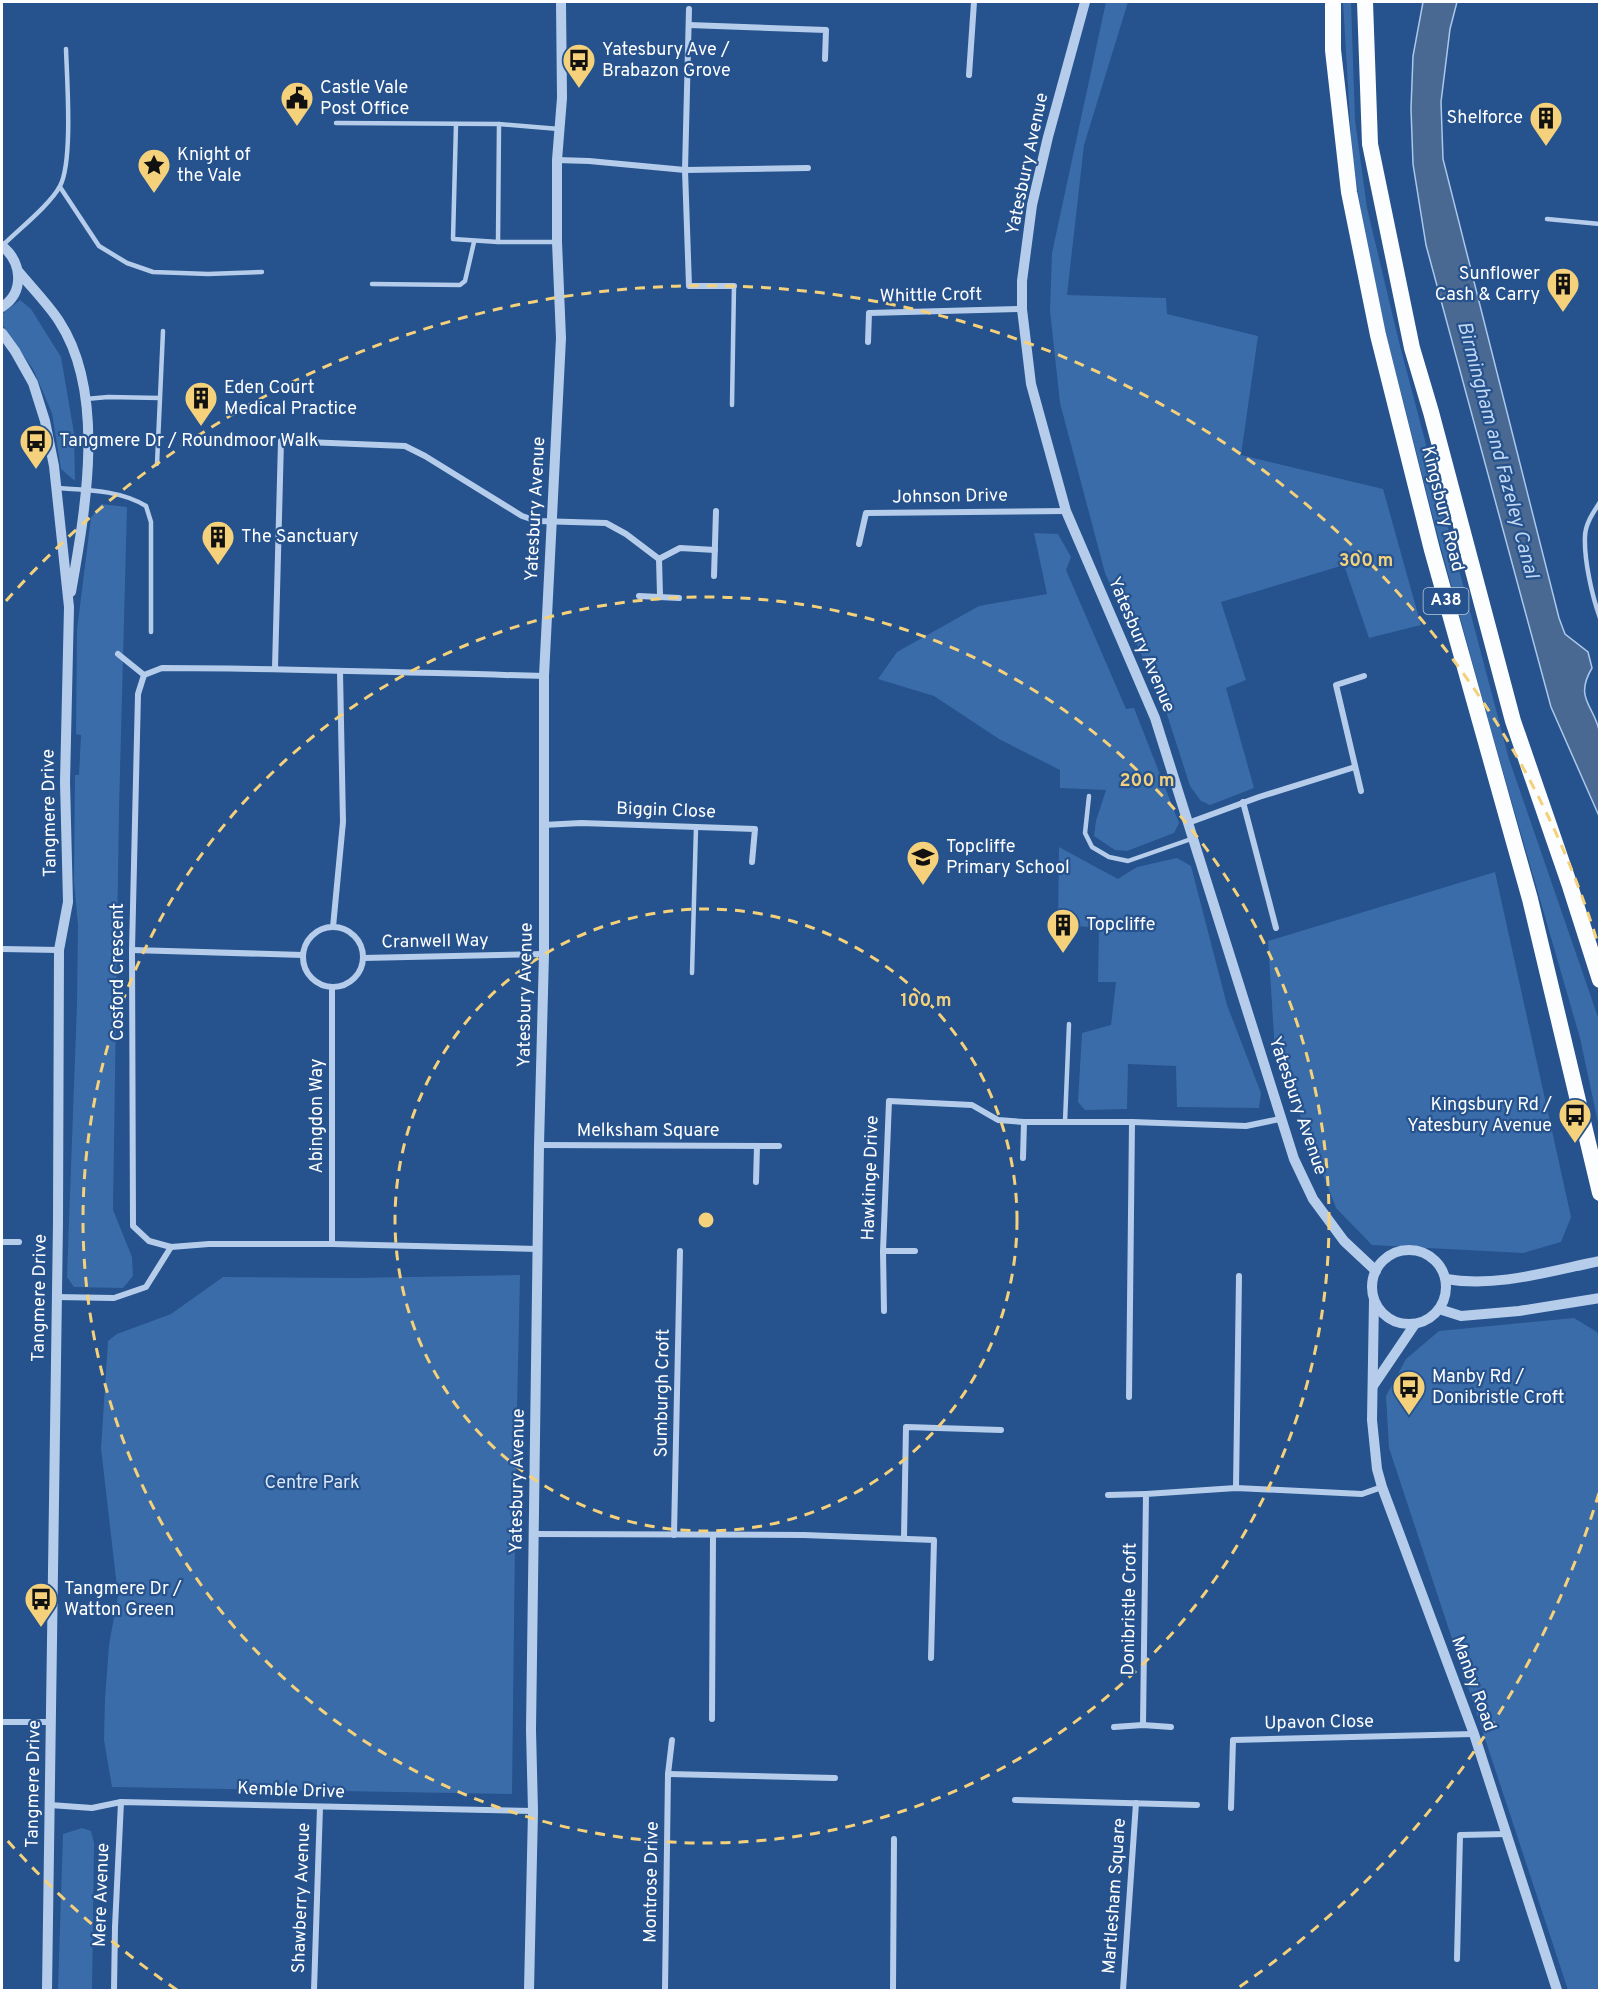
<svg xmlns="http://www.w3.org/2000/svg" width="1601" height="1992" font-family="Overpass,sans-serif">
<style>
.green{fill:#3a6caa}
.water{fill:#496892;stroke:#aac8eb;stroke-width:1.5}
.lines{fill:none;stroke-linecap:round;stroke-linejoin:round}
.service{stroke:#b5cdeb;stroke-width:4.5}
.minor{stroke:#b5cdeb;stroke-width:6}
.tertiary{stroke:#b5cdeb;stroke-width:10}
.trunk{stroke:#fcfdff;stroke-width:16}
.ring{fill:none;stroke:#f4d17a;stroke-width:3;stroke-dasharray:10 8}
.labels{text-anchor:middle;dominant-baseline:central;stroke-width:4.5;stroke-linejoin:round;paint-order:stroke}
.shield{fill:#26528d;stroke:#becbdd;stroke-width:1.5}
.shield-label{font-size:16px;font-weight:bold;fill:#fff}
.poi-label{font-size:18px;fill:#fff;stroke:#26528d;text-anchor:start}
.street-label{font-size:18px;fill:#fff;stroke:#26528d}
.park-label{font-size:18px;fill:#dae7f8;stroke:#26528d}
.water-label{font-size:20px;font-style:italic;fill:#c1d7f2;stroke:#26528d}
.centre{fill:#f4d17a;stroke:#26528d;stroke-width:3}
.ring-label{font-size:18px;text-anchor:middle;font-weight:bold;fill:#f4d17a;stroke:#26528d;stroke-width:4.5;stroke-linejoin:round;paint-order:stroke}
</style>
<rect width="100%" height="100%" fill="#26528d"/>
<g class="green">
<polygon points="1106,2 1128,2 1084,145 1067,295 1166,298 1167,314 1258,336 1241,455 1383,489 1421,625 1369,638 1344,565 1221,602 1246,680 1226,688 1254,788 1210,805 1201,801 1190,786 1164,705 1105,573 1060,403 1050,311 1052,253"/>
<polygon points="1343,2 1351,2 1355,120 1367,208 1399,342 1509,759 1599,1020 1599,1127 1580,1038 1487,716 1437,533 1371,276 1352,154"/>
<polygon points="20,300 31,309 61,357 74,433 75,481 61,469 52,413 33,369 2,324 2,314"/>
<polygon points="101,504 127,507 119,809 113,1210 132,1257 133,1276 123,1288 74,1287 67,1277 77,1003 78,925 74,882 75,775 79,775 81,735 76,734 77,630 91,518"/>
<polygon points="1034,533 1058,534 1071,557 1066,570 1126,709 1134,708 1179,823 1174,833 1127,851 1115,850 1094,836 1096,821 1106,790 1060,788 1060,770 999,739 934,696 878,679 897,652 979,606 1047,594"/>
<polygon points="1059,847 1118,879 1137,867 1177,858 1191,866 1227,1005 1261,1093 1259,1108 1177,1107 1176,1066 1128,1064 1127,1109 1085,1110 1078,1102 1082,1033 1111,1025 1116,982 1098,982 1099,927 1058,926"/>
<polygon points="1495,872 1571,1217 1561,1242 1523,1253 1372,1245 1336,1208 1275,1051 1268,941"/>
<polygon points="520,1275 516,1453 512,1794 112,1787 104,1740 105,1699 109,1645 118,1596 101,1448 108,1341 117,1334 171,1314 223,1277 354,1278"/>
<polygon points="1574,1318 1597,1332 1600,1340 1599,1990 1568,1990 1389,1448 1386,1396 1406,1359 1439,1331"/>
<polygon points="82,1828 91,1831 94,1843 92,1990 58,1990 63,1834"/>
</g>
<path class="water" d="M1423,2H1457L1450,29L1441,102L1443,159L1559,618L1565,634L1588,652L1592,668C1573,700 1596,706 1600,735C1601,760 1600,790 1599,816L1551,707L1426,245L1413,164L1411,109L1413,56Z"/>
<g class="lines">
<g class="service">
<polyline points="336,123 499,124"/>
<polyline points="456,124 453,239 498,242"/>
<polyline points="60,187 99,246 127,263 153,272 208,274 262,272"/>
<polyline points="1547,219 1600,224"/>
<polyline points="557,242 498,242 499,124 559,129"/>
<path d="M2,246C18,230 50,205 60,186C73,162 67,80 66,49"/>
<polyline points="372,284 460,285 465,281 474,242"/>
<polyline points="86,399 108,397 160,398 163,331"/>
<polyline points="732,405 734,286"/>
<polyline points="157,464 160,398"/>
<path d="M57,488C87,490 120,490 146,506L151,522V632"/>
<path d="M1600,502C1593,513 1585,524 1585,537C1584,560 1592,596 1600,618"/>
<polyline points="1089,796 1085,833 1092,847 1109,857 1128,861 1194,838"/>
<polyline points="692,973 696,827"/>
<polyline points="1065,1122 1069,1024"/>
</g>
<g class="minor">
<polyline points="689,9 685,170 689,286 734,286"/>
<polyline points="689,25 826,30 825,59"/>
<polyline points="969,75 974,2"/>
<polyline points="557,160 589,161 685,170 808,168"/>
<polyline points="868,342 869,313 1022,309"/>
<polyline points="859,544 866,513 1066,511"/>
<polyline points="714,576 716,511"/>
<polyline points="660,595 659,559 680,548 715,550"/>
<polyline points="639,596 679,598"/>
<polyline points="118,654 144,675"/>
<polyline points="275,668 281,441 405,446 425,456 522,516 537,521 606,523 626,534 659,559"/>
<polyline points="1361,791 1336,685 1364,676"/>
<polyline points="1243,802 1276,928"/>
<polyline points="1188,823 1259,797 1355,767"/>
<polyline points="543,825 581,823 755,829 752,862"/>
<polyline points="333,927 343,822 340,672"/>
<circle cx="333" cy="957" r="30"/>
<polyline points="2,949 59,950"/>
<polyline points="132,950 303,955"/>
<polyline points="363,958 544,954"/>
<polyline points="332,987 332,1244"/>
<polyline points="539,1145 779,1146"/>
<polyline points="1023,1158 1024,1122"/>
<polyline points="756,1182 757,1146"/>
<polyline points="2,1242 19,1242"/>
<path d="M538,1249L332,1244H209L171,1247L149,1241L133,1226L132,950L138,694L144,675L162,668C289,668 417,673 544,676"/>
<polyline points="883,1251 915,1251"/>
<polyline points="56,1297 114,1298 146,1287 171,1247"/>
<polyline points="884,1311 883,1251 889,1101 972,1105 998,1120 1024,1122 1132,1122 1246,1126 1280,1119"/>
<polyline points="1129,1397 1132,1122"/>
<polyline points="1236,1488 1239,1276"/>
<polyline points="1108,1495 1146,1494"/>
<polyline points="534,1534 804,1535 934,1540 931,1658"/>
<polyline points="674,1535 680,1251"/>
<polyline points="904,1538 906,1427 1001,1430"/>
<polyline points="712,1719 713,1535"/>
<polyline points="2,1722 51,1722"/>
<polyline points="1143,1725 1146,1494 1236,1488 1362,1494 1382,1487"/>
<polyline points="1114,1727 1143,1725 1171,1727"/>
<polyline points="668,1774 835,1778"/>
<polyline points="1015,1800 1197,1805"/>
<polyline points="50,1805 92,1808 121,1802 533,1811"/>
<polyline points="1231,1808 1233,1740 1474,1734"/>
<polyline points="1457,1959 1460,1835 1507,1834"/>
<polyline points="114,1990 115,1927 121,1802"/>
<polyline points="314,1990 320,1807"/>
<polyline points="665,1990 668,1774 672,1740"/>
<polyline points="893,1990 894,1839"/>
<polyline points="1123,1990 1136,1803"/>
</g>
<g class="tertiary">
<polyline points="1085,2 1048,137 1032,205 1022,281 1022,309 1031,384 1066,511 1155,718 1294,1159 1313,1199 1344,1241 1376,1271"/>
<path d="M2,246C22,262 25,292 2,307"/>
<path d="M18,271C32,288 48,304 59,321C107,394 85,512 71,592"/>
<polyline points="2,333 15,351 33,383 45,421 54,466 69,607 65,782 68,902 59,950 58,1222 47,1990"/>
<circle cx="1409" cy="1287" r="37"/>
<path d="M1446,1279C1496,1288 1550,1271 1600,1261"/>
<polyline points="1374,1300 1372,1420 1377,1469 1382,1487 1474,1734 1557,1990"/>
<polyline points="1439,1309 1461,1316 1519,1311 1600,1298"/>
<polyline points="1373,1386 1415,1324"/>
<polyline points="529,1990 533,1811 531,1730 539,1145 544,954 544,676 561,338 557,242 557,160 562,98 561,2"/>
</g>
<g class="trunk">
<polyline points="1333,2 1333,50 1349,192 1378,335 1432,550 1530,899 1600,1193"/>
<polyline points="1365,2 1370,144 1412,348 1431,412 1513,721 1570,886 1600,980"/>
</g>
</g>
<g class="ring">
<circle cx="706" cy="1220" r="311"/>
<circle cx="706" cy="1220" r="623"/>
<path d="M1599 1493A934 934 0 0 1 1235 1990M177 1990A934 934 0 0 1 6 1839M6 601A934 934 0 0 1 1599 947"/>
</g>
<defs>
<symbol id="bus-pin" viewBox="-11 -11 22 30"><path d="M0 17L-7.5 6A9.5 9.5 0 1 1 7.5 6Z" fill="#f4d17a" stroke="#26528d"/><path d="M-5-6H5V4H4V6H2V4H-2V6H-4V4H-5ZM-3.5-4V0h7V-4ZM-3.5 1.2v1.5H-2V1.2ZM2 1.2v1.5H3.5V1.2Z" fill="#111"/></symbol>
<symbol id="civic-pin" viewBox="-11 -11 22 30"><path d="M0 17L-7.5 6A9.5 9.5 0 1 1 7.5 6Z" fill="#f4d17a" stroke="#26528d"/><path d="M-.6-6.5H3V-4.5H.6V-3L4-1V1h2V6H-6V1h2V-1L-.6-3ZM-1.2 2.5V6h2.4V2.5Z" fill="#111"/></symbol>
<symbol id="building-pin" viewBox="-11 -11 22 30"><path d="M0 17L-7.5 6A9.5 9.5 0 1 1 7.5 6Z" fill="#f4d17a" stroke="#26528d"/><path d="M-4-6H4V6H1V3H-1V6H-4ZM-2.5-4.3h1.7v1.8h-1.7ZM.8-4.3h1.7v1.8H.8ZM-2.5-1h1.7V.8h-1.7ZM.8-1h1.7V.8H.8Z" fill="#111"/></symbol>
<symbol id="sight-pin" viewBox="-11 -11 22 30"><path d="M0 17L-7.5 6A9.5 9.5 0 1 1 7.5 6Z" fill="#f4d17a" stroke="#26528d"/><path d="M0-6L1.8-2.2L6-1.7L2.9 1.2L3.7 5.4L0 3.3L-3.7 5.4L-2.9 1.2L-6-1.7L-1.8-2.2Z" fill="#111"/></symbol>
<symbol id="school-pin" viewBox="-11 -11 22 30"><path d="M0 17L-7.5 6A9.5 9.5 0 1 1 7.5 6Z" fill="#f4d17a" stroke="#26528d"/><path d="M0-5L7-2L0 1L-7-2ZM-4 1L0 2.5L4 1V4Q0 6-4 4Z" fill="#111"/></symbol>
</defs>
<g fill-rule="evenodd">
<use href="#bus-pin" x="560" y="41" width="38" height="52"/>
<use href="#civic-pin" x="278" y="79" width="38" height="52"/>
<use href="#building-pin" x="1527" y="99" width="38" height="52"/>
<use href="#sight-pin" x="135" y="146" width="38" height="52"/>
<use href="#building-pin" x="1544" y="265" width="38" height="52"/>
<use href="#building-pin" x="182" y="379" width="38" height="52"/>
<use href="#bus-pin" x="17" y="422" width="38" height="52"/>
<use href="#building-pin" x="199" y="518" width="38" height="52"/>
<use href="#school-pin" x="904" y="838" width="38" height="52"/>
<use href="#building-pin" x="1044" y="906" width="38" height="52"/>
<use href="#bus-pin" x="1556" y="1096" width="38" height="52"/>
<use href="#bus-pin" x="1390" y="1368" width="38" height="52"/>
<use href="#bus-pin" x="22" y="1580" width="38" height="52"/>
</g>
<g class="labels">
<rect class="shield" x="1423.5" y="588" width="45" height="26" rx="4.5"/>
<g class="shield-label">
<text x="1446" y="601">A38</text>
</g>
<g class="poi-label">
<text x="602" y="50">Yatesbury Ave /<tspan x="602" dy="21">Brabazon Grove</tspan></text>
<text x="320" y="88">Castle Vale<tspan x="320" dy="21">Post Office</tspan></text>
<text x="1523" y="118" text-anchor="end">Shelforce</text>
<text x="177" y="155">Knight of<tspan x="177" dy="21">the Vale</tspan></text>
<text x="1540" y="274" text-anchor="end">Sunflower<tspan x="1540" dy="21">Cash &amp; Carry</tspan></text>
<text x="224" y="388">Eden Court<tspan x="224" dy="21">Medical Practice</tspan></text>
<text x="59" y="441">Tangmere Dr / Roundmoor Walk</text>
<text x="241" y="537">The Sanctuary</text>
<text x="946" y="847">Topcliffe<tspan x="946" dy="21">Primary School</tspan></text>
<text x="1086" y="925">Topcliffe</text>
<text x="1552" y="1105" text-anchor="end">Kingsbury Rd /<tspan x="1552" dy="21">Yatesbury Avenue</tspan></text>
<text x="1432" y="1377">Manby Rd /<tspan x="1432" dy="21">Donibristle Croft</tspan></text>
<text x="64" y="1589">Tangmere Dr /<tspan x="64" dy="21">Watton Green</tspan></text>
</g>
<g class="street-label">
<text transform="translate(1028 164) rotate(-78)">Yatesbury Avenue</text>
<text transform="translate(931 296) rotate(-1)">Whittle Croft</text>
<text transform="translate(950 497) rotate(-1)">Johnson Drive</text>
<text transform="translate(536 509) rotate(-87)">Yatesbury Avenue</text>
<text transform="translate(1442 509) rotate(76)">Kingsbury Road</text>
<text transform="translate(1141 645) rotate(67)">Yatesbury Avenue</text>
<text transform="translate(666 811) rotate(2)">Biggin Close</text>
<text transform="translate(50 813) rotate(-91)">Tangmere Drive</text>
<text transform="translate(435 942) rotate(-1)">Cranwell Way</text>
<text transform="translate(118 972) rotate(-90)">Cosford Crescent</text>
<text transform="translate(526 995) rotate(-89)">Yatesbury Avenue</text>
<text transform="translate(1297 1106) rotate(71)">Yatesbury Avenue</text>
<text transform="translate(317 1116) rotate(-90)">Abingdon Way</text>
<text x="648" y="1131">Melksham Square</text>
<text transform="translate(871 1178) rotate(-88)">Hawkinge Drive</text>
<text transform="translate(40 1298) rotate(-89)">Tangmere Drive</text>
<text transform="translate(663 1393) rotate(-89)">Sumburgh Croft</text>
<text transform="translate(518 1481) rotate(-89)">Yatesbury Avenue</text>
<text transform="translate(1130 1609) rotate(-89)">Donibristle Croft</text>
<text transform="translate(1473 1684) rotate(70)">Manby Road</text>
<text transform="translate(1319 1723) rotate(-1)">Upavon Close</text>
<text transform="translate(34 1784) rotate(-89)">Tangmere Drive</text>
<text transform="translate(291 1791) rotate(2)">Kemble Drive</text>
<text transform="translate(652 1882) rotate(-89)">Montrose Drive</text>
<text transform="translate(102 1895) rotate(-88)">Mere Avenue</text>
<text transform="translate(1115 1896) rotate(-86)">Martlesham Square</text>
<text transform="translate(302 1898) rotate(-88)">Shawberry Avenue</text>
</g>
<g class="park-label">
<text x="312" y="1483">Centre Park</text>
</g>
<g class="water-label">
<text transform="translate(1497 450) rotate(75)">Birmingham and Fazeley Canal</text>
</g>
</g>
<circle cx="706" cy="1220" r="9" class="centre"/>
<g class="ring-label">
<text x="1366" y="566">300 m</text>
<text x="1147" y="786">200 m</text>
<text x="926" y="1006">100 m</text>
</g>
<rect width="1601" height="1992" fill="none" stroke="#ffffff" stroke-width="6"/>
</svg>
